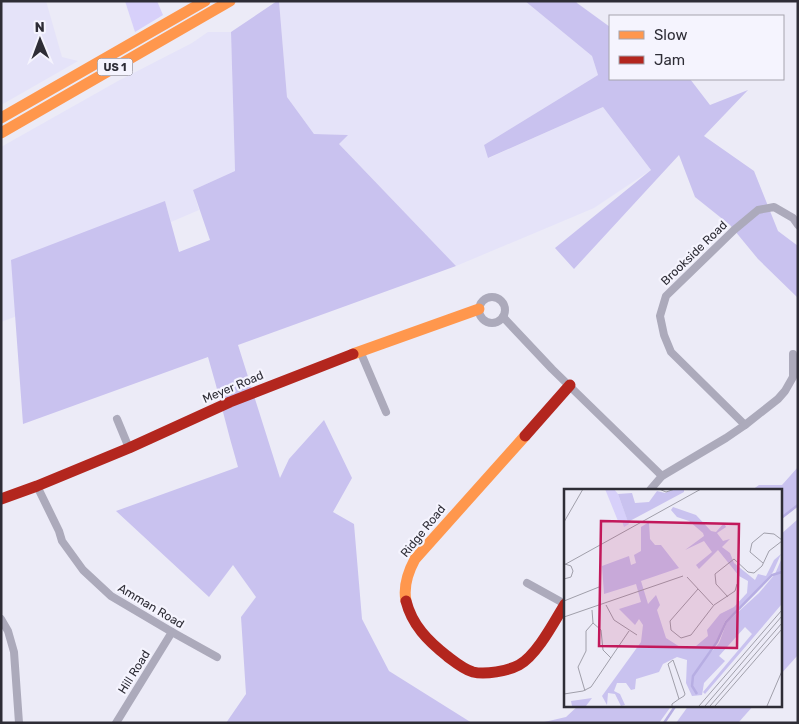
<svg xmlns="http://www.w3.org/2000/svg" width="799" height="724" font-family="Rubik,sans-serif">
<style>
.built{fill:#e5e3f9}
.green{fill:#d7d0fa}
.forest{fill:#c9c2ef}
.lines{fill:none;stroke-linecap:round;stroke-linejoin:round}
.stream{stroke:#b7aee3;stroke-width:2.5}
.street{stroke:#acaabb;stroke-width:8}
.slow{stroke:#ff974d;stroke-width:11}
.jam{stroke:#b3261e;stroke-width:11}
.labels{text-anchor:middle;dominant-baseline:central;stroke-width:4.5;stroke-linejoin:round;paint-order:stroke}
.shield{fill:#f5f4fe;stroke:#6a6972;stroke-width:1}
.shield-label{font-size:11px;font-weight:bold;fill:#2e2d36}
.street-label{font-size:12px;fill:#2e2d36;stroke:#f5f4fe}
.inset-river{fill:none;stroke:#b7aee3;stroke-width:2.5}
.inset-road{fill:none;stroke:#a09faa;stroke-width:1}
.view{fill:#c2185b;fill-opacity:0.15;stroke:#c2185b;stroke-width:2.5}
.inset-edge{fill:none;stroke:#2e2d36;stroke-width:2.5}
</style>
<rect width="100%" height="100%" fill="#ecebf7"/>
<g class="built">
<polygon points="1,1 46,1 62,57 78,61 1,105"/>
<polygon points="279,1 525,1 592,56 598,75 484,145 489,158 603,107 651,170 594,208 456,266 339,144 347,135 314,134 287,97"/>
<polygon points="208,32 231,32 235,171 193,190 199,210 171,222 165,201 17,316 1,322 1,147 118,81 192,43"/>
</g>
<polygon class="green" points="125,1 157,1 163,15 135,32"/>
<g class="forest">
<path d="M277,1H279L287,97L314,134L348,135L339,144L456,266L238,345L280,478L289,459L324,420L352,478L333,512L354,524L362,619L389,671L472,723H226L246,694L241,617L256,597L233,565L209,597L116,511L238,467C227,430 219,394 208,357L23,424L11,260L165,201L179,252L210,240L193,190L235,171L231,32Z"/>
<polygon points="525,1 576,1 577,3 610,27 610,79 690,79 710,105 748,90 704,136 754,171 778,231 798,246 798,298 758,259 730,225 695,197 679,155 574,269 555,248 651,170 603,107 488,158 484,145 598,75 592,56"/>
<polygon points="798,467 798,504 780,520 780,490 752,490 759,485 782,485"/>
<polygon points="798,519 798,655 780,675 780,535"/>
<polygon points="579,705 672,705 659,723 540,723 566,717"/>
<polygon points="689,705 754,705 738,723 676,723"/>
</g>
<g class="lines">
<g class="stream">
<polyline points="780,519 798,505"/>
<polyline points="664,723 676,705"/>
</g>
<g class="street">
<circle cx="492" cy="310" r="13"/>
<polyline points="503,317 552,369 662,476"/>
<polyline points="360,351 386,412"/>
<polyline points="117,419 129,448"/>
<polyline points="745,425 671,352 664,335 660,316 666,296 734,230 758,210 774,207 793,218 798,225"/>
<polyline points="37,486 59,531 62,541 83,570 111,596 172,632 217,657"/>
<polyline points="650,490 662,476 726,438 745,425 778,399 785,391 793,377 793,354"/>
<polyline points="527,583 565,604"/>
<polyline points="1,619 8,631 14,652 19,723"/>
<polyline points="116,723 172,632"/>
</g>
<g class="slow">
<polyline points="1,118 205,1"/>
<polyline points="1,133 230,1"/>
<polyline points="353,354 479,309"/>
<path d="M406,601C403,586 408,572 415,559L525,436"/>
</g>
<g class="jam">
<polyline points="525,436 570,385"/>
<polyline points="1,499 37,486 129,448 230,402 353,354"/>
<path d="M406,601C412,625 428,641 447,656C455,662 463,669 473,672C485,675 508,671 519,665C537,655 554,622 565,604"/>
</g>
</g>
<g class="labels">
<rect class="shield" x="97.5" y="58.5" width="35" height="17" rx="4"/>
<g class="shield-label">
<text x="115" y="67">US 1</text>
</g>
<g class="street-label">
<text transform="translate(694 253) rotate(-44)">Brookside Road</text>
<text transform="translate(233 387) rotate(-23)">Meyer Road</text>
<text transform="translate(423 531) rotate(-51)">Ridge Road</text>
<text transform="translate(151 606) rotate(31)">Amman Road</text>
<text transform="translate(134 672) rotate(-58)">Hill Road</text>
</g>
</g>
<g transform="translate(564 489)">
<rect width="218" height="218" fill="#ecebf7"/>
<path d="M41,0H50L54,5L65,35L60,38L58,32H54Z" fill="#d7d0fa"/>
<path d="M109,0H120V3L64,33L54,5L68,4L71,14L85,13L93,2L101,4ZM109,18L132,26L147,42L152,43L160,34L162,38L153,44L159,52L166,50L158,58L166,64L170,74L191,91L194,85L202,87L210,71L217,65L209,83L192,104L161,132L153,152L137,175L155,154L163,133L195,104L211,85L217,71V116L141,205L139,203L188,145L181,138L155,167L161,172L140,194L138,206L128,207L122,194L123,171L113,168L99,175L95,183L72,190L71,200L67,201L62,194H53L50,202L56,205L61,216L57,217L51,205L44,204L43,216L38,207L77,153L79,136L75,130L71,136L55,120L77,113L72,95L40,105L38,77L65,67L67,76L72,74L70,66L77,62V38L85,33L86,50L91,56H97L115,79L77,92L84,115L92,106L96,116L93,121L102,149L116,158L132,157L144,147L143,141L156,125L170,118L183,104L184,92L175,87L154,61L135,80L132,76L148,63L140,52L121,61L140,47L139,44L125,32L113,28L107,21ZM28,209L22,217H8L7,212Z" fill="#c9c2ef"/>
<path class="inset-river" d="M133,205L128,197L129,187L153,153L162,133L208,86L218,83"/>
<path class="inset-road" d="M95,0L102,3L111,0M0,33L19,0M199,74L186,63L188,54L200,44L210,45L218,51M0,76L137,0M123,88L149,116M0,90L7,88L9,82L7,77L1,75M134,100L106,132L107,141L117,149L127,146L150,116L171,102L173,95M164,108L152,95L151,85L170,70L184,83L190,84L198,77L205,62L218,52M0,112L35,98M42,116L50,131L73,146M0,128L119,87M29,134L37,141L39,161L47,169M21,202L14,178L22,162V142L29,134L28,121M0,205L19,202L27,198L65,142M108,217V215L115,210L120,207L121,205L109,171L104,175L115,210M135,217L218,121M141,217L218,127M146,217L218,134M151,217L218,140M203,217L218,182"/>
<path class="view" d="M37,32L175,35L173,159L35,157Z"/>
<rect width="218" height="218" class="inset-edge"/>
</g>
<rect width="799" height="724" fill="none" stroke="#2e2d36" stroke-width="5"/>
<rect x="609" y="15" width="175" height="65" fill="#f5f4fe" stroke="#a5a4ae"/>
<rect x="619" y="31" width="25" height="8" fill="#ff974d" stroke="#a5a4ae"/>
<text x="654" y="40" font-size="15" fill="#2e2d36">Slow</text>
<rect x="619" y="56" width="25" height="8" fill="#b3261e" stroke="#a5a4ae"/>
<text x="654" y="65" font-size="15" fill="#2e2d36">Jam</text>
<g transform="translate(40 40) rotate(359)" stroke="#f5f4fe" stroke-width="4" paint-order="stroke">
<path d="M0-4L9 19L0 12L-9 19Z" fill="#2e2d36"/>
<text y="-8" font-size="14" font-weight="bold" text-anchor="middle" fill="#2e2d36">N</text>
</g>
</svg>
